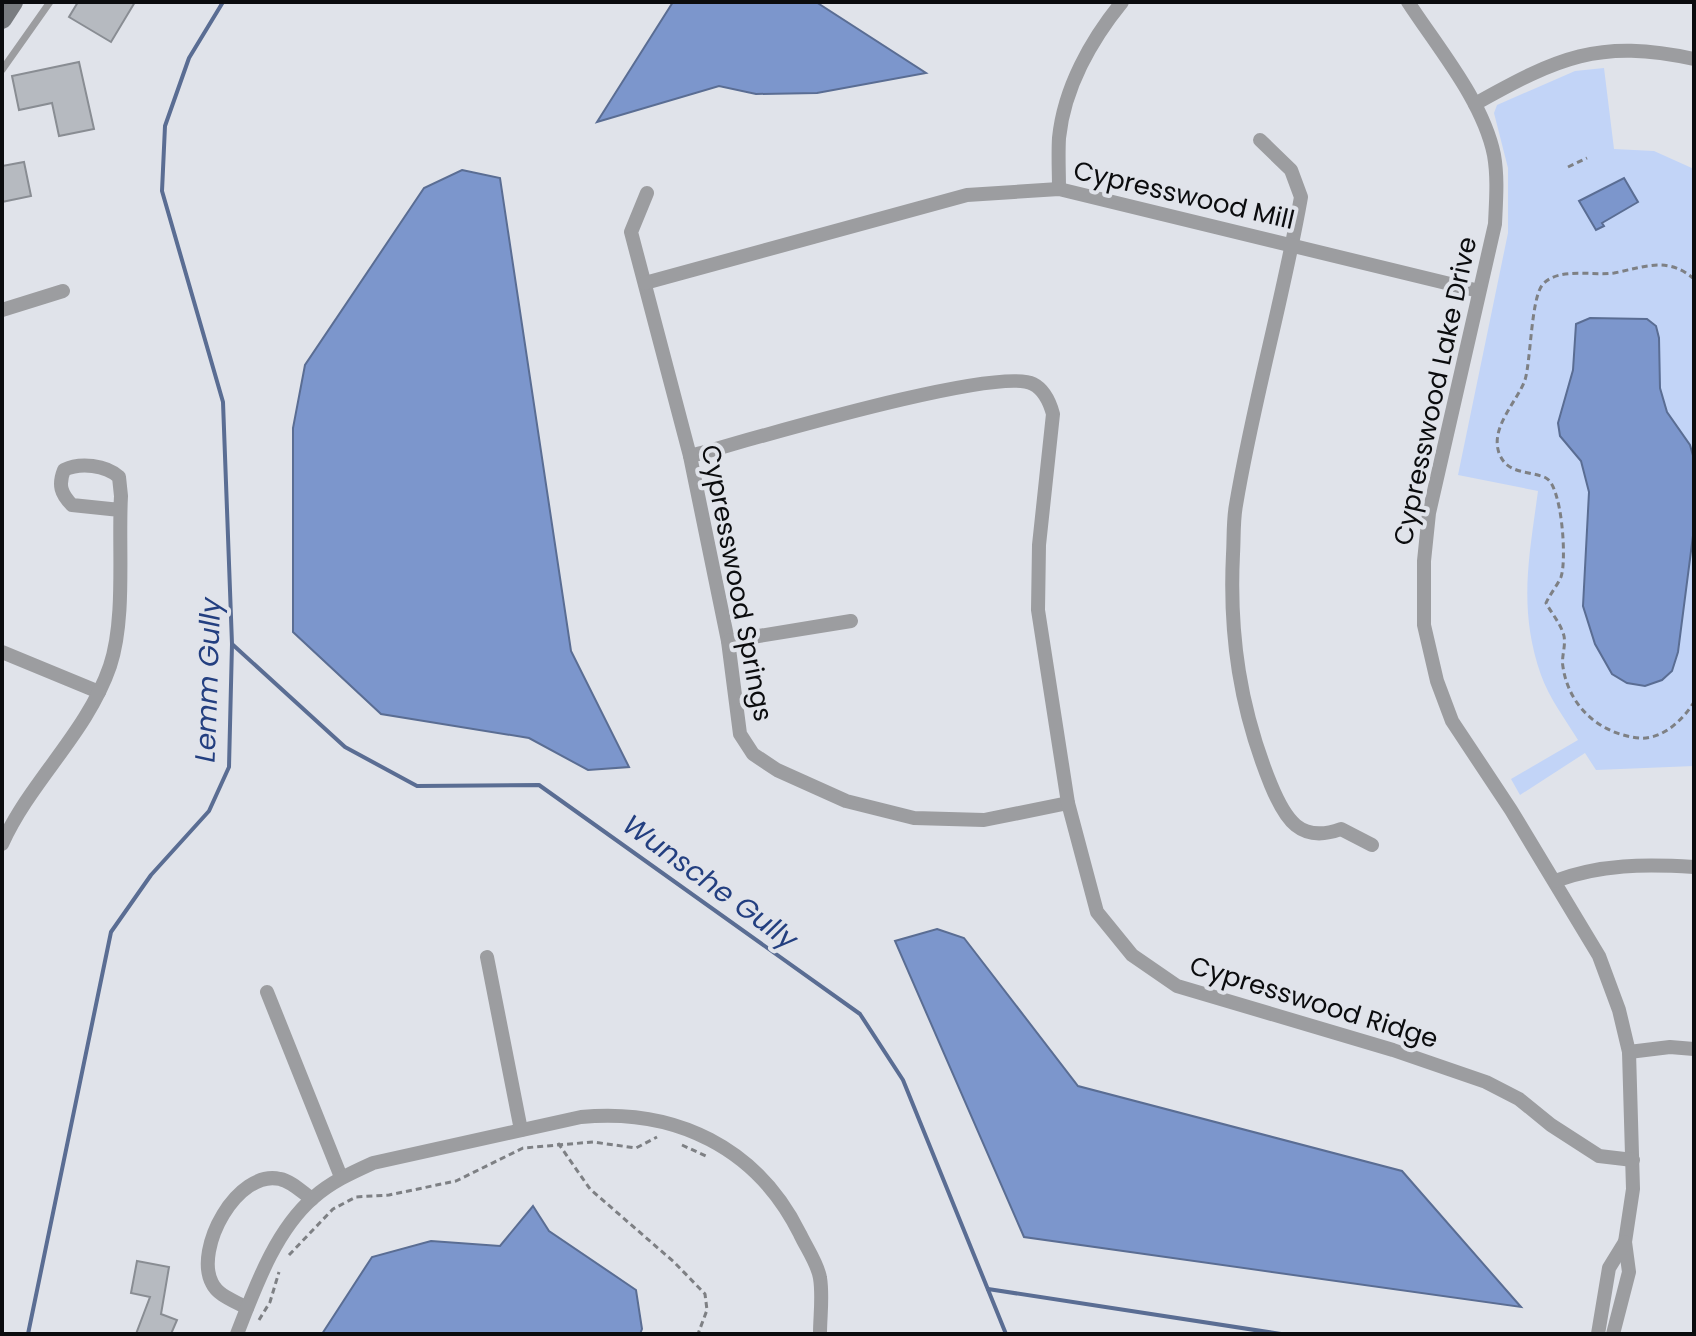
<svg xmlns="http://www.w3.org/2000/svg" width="1696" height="1336" font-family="Poppins,sans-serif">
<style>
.green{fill:#c2d4f7}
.water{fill:#7c96cc;stroke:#5a6d93;stroke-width:2}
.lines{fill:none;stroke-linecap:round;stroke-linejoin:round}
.stream{stroke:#5a6d93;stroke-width:4}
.building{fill:#b6bac0;stroke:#898d93;stroke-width:2}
.path{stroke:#7e8084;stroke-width:3;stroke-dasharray:6 4;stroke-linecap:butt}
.service{stroke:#9c9da0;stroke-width:7}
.minor{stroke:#9c9da0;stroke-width:14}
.secondary{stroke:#797c80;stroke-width:20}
.labels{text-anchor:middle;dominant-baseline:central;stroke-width:8;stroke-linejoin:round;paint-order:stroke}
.street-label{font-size:26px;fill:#0b0c0e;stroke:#e0e3ea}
.water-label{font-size:28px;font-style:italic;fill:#233f80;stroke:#e0e3ea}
</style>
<rect width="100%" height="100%" fill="#e0e3ea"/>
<path class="green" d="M1604,68L1614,149L1654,151L1694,169V766L1596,770L1585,753L1520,795L1511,779L1578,740C1566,720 1549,698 1541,675C1518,609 1529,558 1538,491L1458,475L1508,233V168L1494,113L1497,105L1575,71Z"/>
<g class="water">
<polygon points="673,2 816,2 926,73 817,93 756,94 719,86 597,122"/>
<polygon points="462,170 500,178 571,651 629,767 588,770 529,738 381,714 293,632 293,428 305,365 424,188"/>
<polygon points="1624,178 1638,202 1602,223 1604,226 1596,230 1579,201"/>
<polygon points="1590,318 1647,319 1656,326 1659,338 1660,388 1667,412 1690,445 1694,459 1694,528 1678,652 1672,671 1662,680 1645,686 1627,683 1612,674 1595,644 1583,606 1589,492 1581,461 1560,436 1558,423 1573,370 1576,324"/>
<polygon points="937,929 964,938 1078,1086 1402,1171 1521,1307 1024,1237 895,941"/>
<polygon points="533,1206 549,1231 636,1290 642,1329 640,1334 322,1334 372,1257 431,1241 500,1246"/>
</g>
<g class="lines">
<g class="stream">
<polyline points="232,644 345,747 417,786 539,785 860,1014 903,1080 1006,1334"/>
<polyline points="988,1289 1281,1334"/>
<polyline points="28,1334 111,932 151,875 209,811 229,767 232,644 223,402 162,191 165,126 189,58 223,2"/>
</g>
</g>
<g class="building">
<polygon points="78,2 135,2 111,42 69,17"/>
<polygon points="79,62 94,129 59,136 52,103 19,110 12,76"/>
<polygon points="24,162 31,196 2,202 2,166"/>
<polygon points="137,1261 169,1267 161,1314 177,1320 171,1334 136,1334 150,1297 131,1293"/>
</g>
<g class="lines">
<g class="path">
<polyline points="1568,167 1587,158"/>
<path d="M1694,279C1668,256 1645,267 1614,273C1593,276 1559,267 1543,284C1531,297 1531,360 1525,380C1517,402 1490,427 1499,453C1507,475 1529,470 1546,478C1562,486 1567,560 1561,577C1557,586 1550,594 1546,603C1552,614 1561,624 1564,636C1566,647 1561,657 1563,667C1569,707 1600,734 1639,738C1662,740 1683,720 1694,702"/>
<polyline points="558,1143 590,1189 674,1262 705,1294 707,1310 698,1334"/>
<polyline points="682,1145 708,1157"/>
<polyline points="289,1255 333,1209 356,1197 389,1195 456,1181 523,1148 593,1142 636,1148 657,1137"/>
<polyline points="259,1320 270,1302 279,1272"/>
</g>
<polyline class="service" points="2,70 50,2"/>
<g class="minor">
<path d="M1408,2C1438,48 1483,101 1494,155C1498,178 1496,201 1495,224L1429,513L1424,561V625L1437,681L1452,721L1511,810L1599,956L1619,1010L1629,1052L1633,1189L1625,1242L1629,1272L1613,1334"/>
<path d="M1475,104C1557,58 1599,38 1694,59"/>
<path d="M1260,140L1291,170L1301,197C1283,300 1253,402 1236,505C1233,521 1234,538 1233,554C1229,635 1240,709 1271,785C1285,819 1300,844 1341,829L1372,845"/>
<path d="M1059,189C1059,172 1058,155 1059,138C1064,88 1091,40 1122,2"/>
<polyline points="647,193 631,232 690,456 728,641 740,734 753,754 777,770 846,801 914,818 984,820 1068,803"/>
<polyline points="645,283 967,195 1059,189 1479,291"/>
<polyline points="2,310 63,291"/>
<path d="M690,456C743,442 997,365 1033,384C1045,390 1050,403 1053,414L1039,545L1038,610L1068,803L1097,912L1132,955L1177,986L1393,1050L1486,1082L1519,1099L1551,1125L1599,1156L1633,1160"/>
<polyline points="728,641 851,621"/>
<polyline points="2,652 99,692"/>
<path d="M2,844C31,780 87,733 110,666C126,618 118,547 121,496L119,477C106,465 80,462 64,470C58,485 61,494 72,505L120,510"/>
<path d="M1555,881C1601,864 1645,864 1694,867"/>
<polyline points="487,957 521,1130"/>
<polyline points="267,992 341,1177"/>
<polyline points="1629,1052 1670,1047 1694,1049"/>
<path d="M247,1308C235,1301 218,1296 212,1283C194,1249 237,1169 280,1179C291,1181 302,1192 312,1199"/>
<path d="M237,1334C255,1288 275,1231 313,1198C331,1182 351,1173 373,1163L581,1117C675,1108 757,1147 800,1234C806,1247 818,1264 820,1278C823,1296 820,1316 820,1334"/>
<polyline points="1598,1334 1609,1268 1625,1242"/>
</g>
<polyline class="secondary" points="2,19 13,2"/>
</g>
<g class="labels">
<g class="street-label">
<text transform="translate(1184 195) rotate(13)">Cypresswood Mill</text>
<text transform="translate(1435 391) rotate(-78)">Cypresswood Lake Drive</text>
<text transform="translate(737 583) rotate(79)">Cypresswood Springs</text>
<text transform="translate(1314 1002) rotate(17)">Cypresswood Ridge</text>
</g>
<g class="water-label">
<text transform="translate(208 680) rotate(-88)">Lemm Gully</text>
<text transform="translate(710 882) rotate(36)">Wunsche Gully</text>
</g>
</g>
<rect width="1696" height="1336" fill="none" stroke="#0b0c0e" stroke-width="8"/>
</svg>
